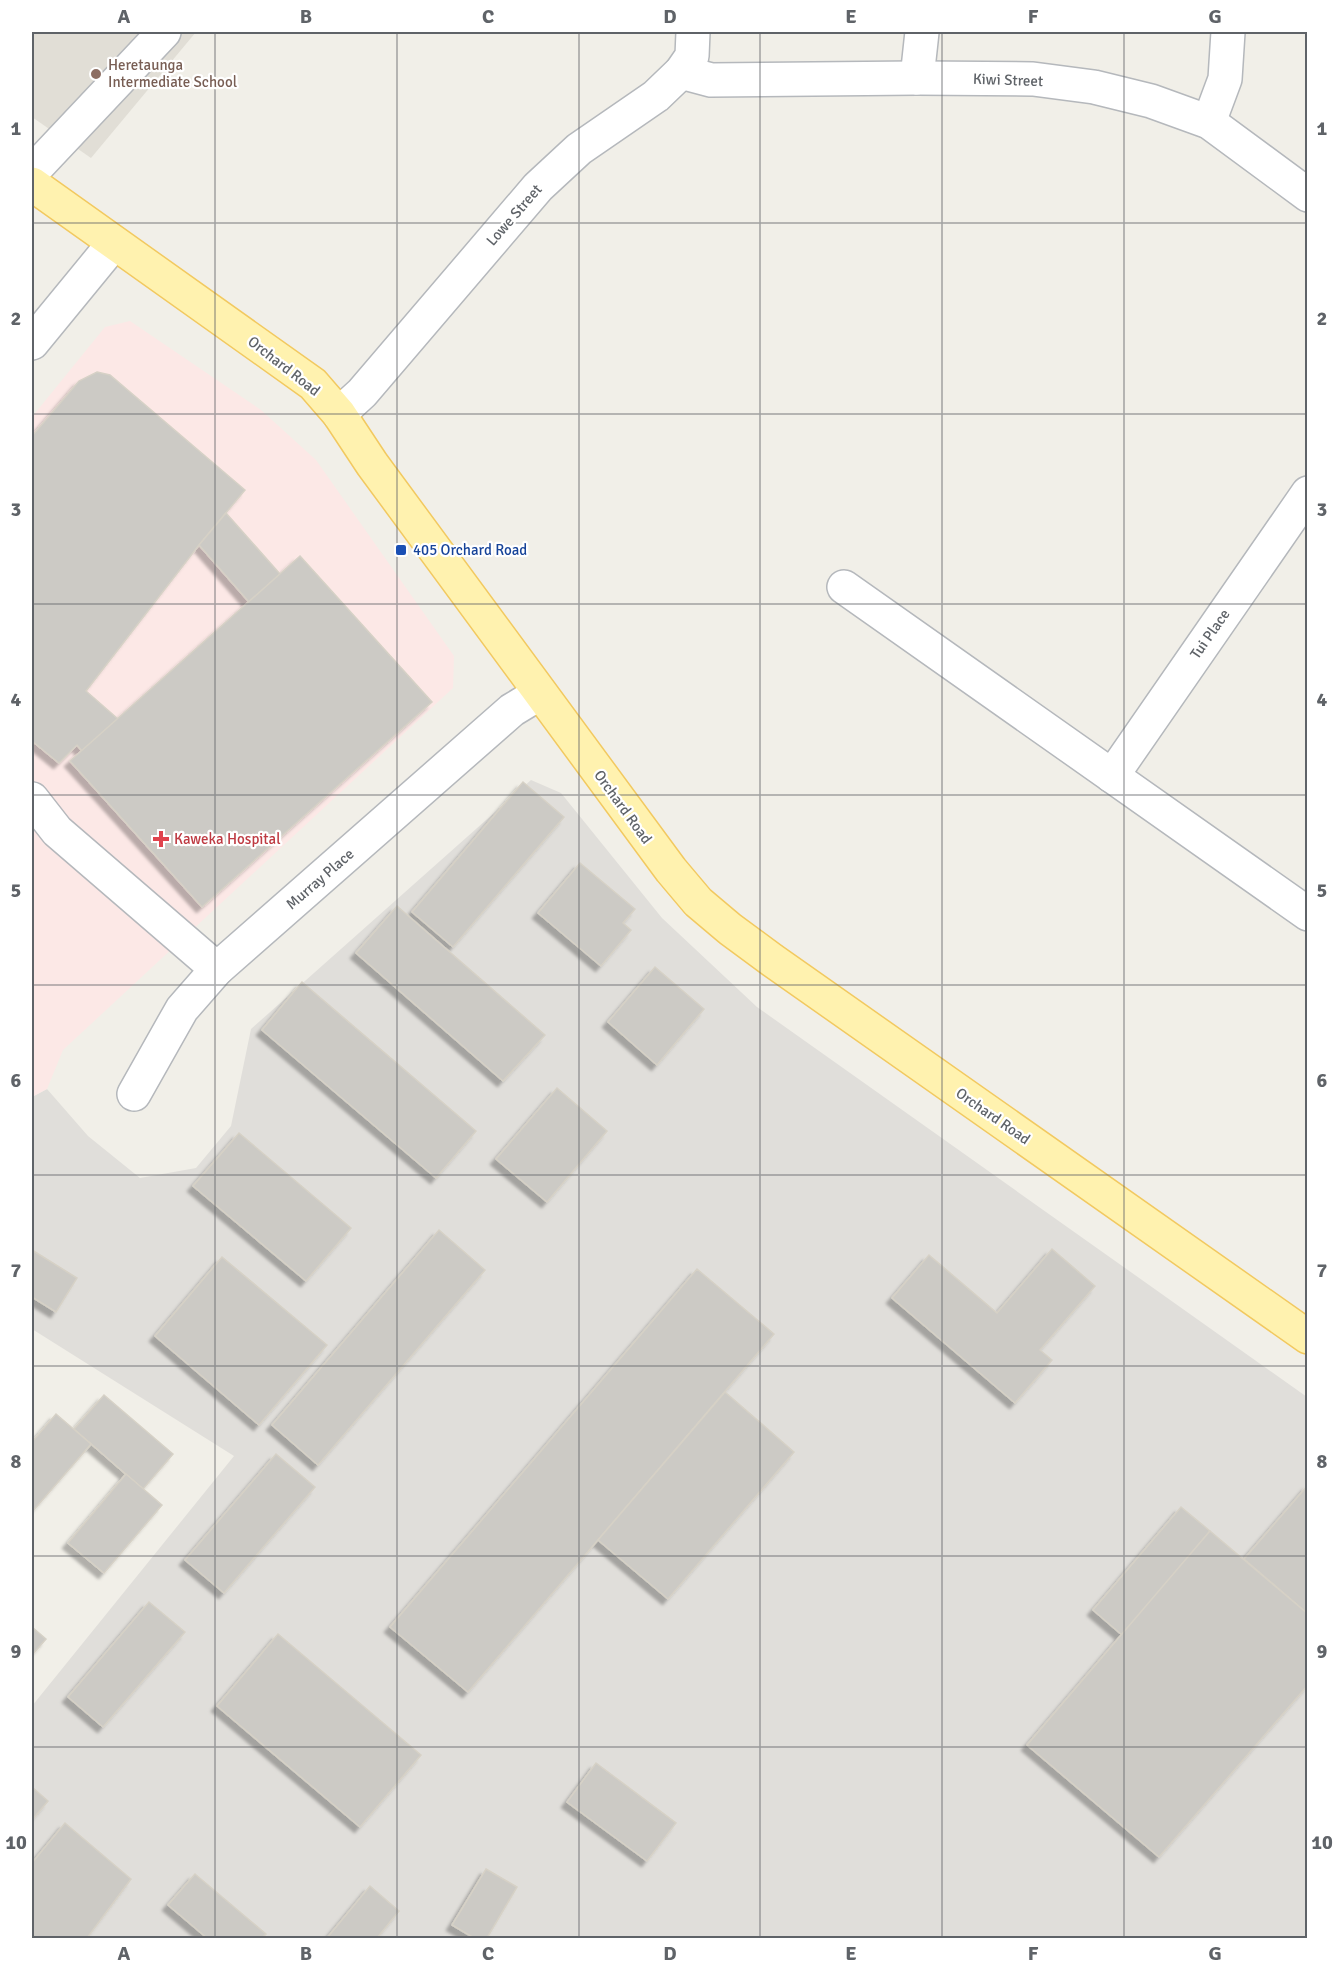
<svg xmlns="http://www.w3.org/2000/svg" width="1339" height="1970" font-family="Signika,sans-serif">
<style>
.industrial{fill:#e0deda}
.education{fill:#e1ded6}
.medical{fill:#fce8e6}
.building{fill:#cccac5;stroke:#d6d1c6;stroke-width:1.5;filter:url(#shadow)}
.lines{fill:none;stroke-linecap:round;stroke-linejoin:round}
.minor-casing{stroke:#b5b8bc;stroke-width:36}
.major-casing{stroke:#f2c960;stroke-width:36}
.minor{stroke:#fff;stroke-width:33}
.major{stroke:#fff2af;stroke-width:33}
.grid{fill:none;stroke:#5f6368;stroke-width:1.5;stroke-opacity:0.55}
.education-dot{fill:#8d6e63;stroke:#fff;stroke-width:2}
.transit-dot{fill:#1a4fb4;stroke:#fff;stroke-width:2}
.health-dot{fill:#e0444e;stroke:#fff;stroke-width:2}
.labels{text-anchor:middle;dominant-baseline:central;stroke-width:4.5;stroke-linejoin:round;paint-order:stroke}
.education-label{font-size:15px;fill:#785e54;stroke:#fff;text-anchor:start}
.street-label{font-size:15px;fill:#5f6368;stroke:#fff}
.transit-label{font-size:15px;fill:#164399;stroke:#fff;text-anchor:start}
.health-label{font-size:15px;fill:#be3a42;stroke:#fff;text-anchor:start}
.neatline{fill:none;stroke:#5f6368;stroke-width:2}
.grid-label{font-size:20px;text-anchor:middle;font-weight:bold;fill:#5f6368}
</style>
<defs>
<filter id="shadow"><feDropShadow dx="-5.5" dy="5.5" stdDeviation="1.5" flood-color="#0004"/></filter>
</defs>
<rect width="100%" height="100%" fill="#f1efe8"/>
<polygon class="industrial" points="531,780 561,793 662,918 757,1007 1307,1397 1307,1938 32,1938 32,1706 234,1456 32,1329 32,1097 47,1089 88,1136 140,1178 196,1168 231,1126 251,1029"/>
<polygon class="education" points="32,32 196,32 91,158 32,117"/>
<polygon class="medical" points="130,321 261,410 316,460 454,656 453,688 63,1050 47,1089 32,1097 32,417 105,327"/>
<g class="building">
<polygon points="97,372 110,375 245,490 199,545 86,691 118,719 82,751 77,745 59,763 32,741 32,436 79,381"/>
<polygon points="226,513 280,574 249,602 199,545"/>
<polygon points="300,556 432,702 202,907 70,761"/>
<polygon points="523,782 564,817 453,947 412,912"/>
<polygon points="580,863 635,909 623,923 631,930 601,966 538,913"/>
<polygon points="397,906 545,1035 503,1081 356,953"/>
<polygon points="655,967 704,1009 657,1065 608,1022"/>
<polygon points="302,982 476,1131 436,1178 262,1030"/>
<polygon points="557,1088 607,1131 547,1202 496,1159"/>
<polygon points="239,1133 351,1228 306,1281 193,1186"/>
<polygon points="439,1230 485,1270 318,1465 272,1425"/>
<polygon points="1052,1249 1095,1286 1040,1350 1052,1360 1015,1403 892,1298 929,1255 997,1313"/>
<polygon points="32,1250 77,1278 56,1312 32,1297"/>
<polygon points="222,1257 327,1345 259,1425 155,1336"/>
<polygon points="697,1269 774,1334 468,1692 390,1627"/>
<polygon points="725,1392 794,1452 668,1599 598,1540"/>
<polygon points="104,1395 173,1454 143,1489 74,1429"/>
<polygon points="56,1414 91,1444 32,1512 32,1442"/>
<polygon points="276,1454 315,1487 224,1593 185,1560"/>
<polygon points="126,1474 162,1505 104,1573 68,1543"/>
<polygon points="1308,1485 1308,1614 1244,1559"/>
<polygon points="1181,1507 1210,1531 1122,1635 1093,1610"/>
<polygon points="1210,1531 1308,1614 1308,1685 1159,1857 1027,1745"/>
<polygon points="149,1602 185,1632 103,1727 68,1697"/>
<polygon points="32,1627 46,1639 32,1655"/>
<polygon points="278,1634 421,1755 360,1827 217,1706"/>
<polygon points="596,1763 676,1823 647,1861 567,1802"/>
<polygon points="32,1787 48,1801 32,1820"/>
<polygon points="65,1823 131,1879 87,1938 32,1938 32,1863"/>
<polygon points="486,1869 517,1887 487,1938 474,1938 452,1925"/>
<polygon points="195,1874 266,1934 262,1938 207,1938 168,1905"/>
<polygon points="370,1886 399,1911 377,1938 327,1938"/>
</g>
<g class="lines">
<defs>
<g id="minor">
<polyline points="681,72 711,80 917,78 1033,79 1094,87 1151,101 1209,122 1308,195"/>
<polyline points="917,78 922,32"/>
<polyline points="1209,122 1225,79 1228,32"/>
<polyline points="32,172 164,32"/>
<polyline points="32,343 114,243"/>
<polyline points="339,414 362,393 538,187 579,149 656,96 681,72 692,56 693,32"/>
<polyline points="844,587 1308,914"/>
<polyline points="1112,776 1308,493"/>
<polyline points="32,799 57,831 217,969"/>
<polyline points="134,1094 182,1009 217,969 512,710 540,693"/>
</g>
<polyline id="major" points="32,184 313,384 339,414 372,464 671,870 698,902 730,929 772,960 1308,1337"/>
</defs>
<use href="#minor" class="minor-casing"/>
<use href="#major" class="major-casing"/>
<use href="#minor" class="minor"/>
<use href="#major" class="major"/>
</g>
<path class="grid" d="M215,32V1938M397,32V1938M579,32V1938M760,32V1938M942,32V1938M1124,32V1938M32,223H1308M32,414H1308M32,604H1308M32,795H1308M32,985H1308M32,1175H1308M32,1366H1308M32,1556H1308M32,1747H1308"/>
<circle class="education-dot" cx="96" cy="74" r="6"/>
<rect class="transit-dot" x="395" y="544" width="12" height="12" rx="3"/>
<path class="health-dot" d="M158 830h6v6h6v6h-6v6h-6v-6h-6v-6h6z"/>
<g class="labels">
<g class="education-label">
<text x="108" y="65">Heretaunga<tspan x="108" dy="17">Intermediate School</tspan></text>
</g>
<g class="street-label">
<text transform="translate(1008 80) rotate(2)">Kiwi Street</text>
<text transform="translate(514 215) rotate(-49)">Lowe Street</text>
<text transform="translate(284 366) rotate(38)">Orchard Road</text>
<text transform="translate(1210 634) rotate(-55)">Tui Place</text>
<text transform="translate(623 807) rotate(54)">Orchard Road</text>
<text transform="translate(320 879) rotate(-41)">Murray Place</text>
<text transform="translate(993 1116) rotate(35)">Orchard Road</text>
</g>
<g class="transit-label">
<text x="413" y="550">405 Orchard Road</text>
</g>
<g class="health-label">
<text x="174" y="839">Kaweka Hospital</text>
</g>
</g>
<rect width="1339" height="1970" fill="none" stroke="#ffffff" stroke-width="66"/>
<rect x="33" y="33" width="1273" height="1904" class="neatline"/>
<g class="grid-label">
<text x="124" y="23">A</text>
<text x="306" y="23">B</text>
<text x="488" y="23">C</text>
<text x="670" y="23">D</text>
<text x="851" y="23">E</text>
<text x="1033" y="23">F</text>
<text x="1215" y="23">G</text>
<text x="16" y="135">1</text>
<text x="1322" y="135">1</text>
<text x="16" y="325">2</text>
<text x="1322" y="325">2</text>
<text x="16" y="516">3</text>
<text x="1322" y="516">3</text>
<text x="16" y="706">4</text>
<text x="1322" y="706">4</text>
<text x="16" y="897">5</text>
<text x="1322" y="897">5</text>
<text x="16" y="1087">6</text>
<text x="1322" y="1087">6</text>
<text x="16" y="1277">7</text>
<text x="1322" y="1277">7</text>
<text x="16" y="1468">8</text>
<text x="1322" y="1468">8</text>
<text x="16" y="1658">9</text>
<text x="1322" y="1658">9</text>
<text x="16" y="1849">10</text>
<text x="1322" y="1849">10</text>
<text x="124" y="1960">A</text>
<text x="306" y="1960">B</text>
<text x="488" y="1960">C</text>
<text x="670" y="1960">D</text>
<text x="851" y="1960">E</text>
<text x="1033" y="1960">F</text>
<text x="1215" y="1960">G</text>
</g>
</svg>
